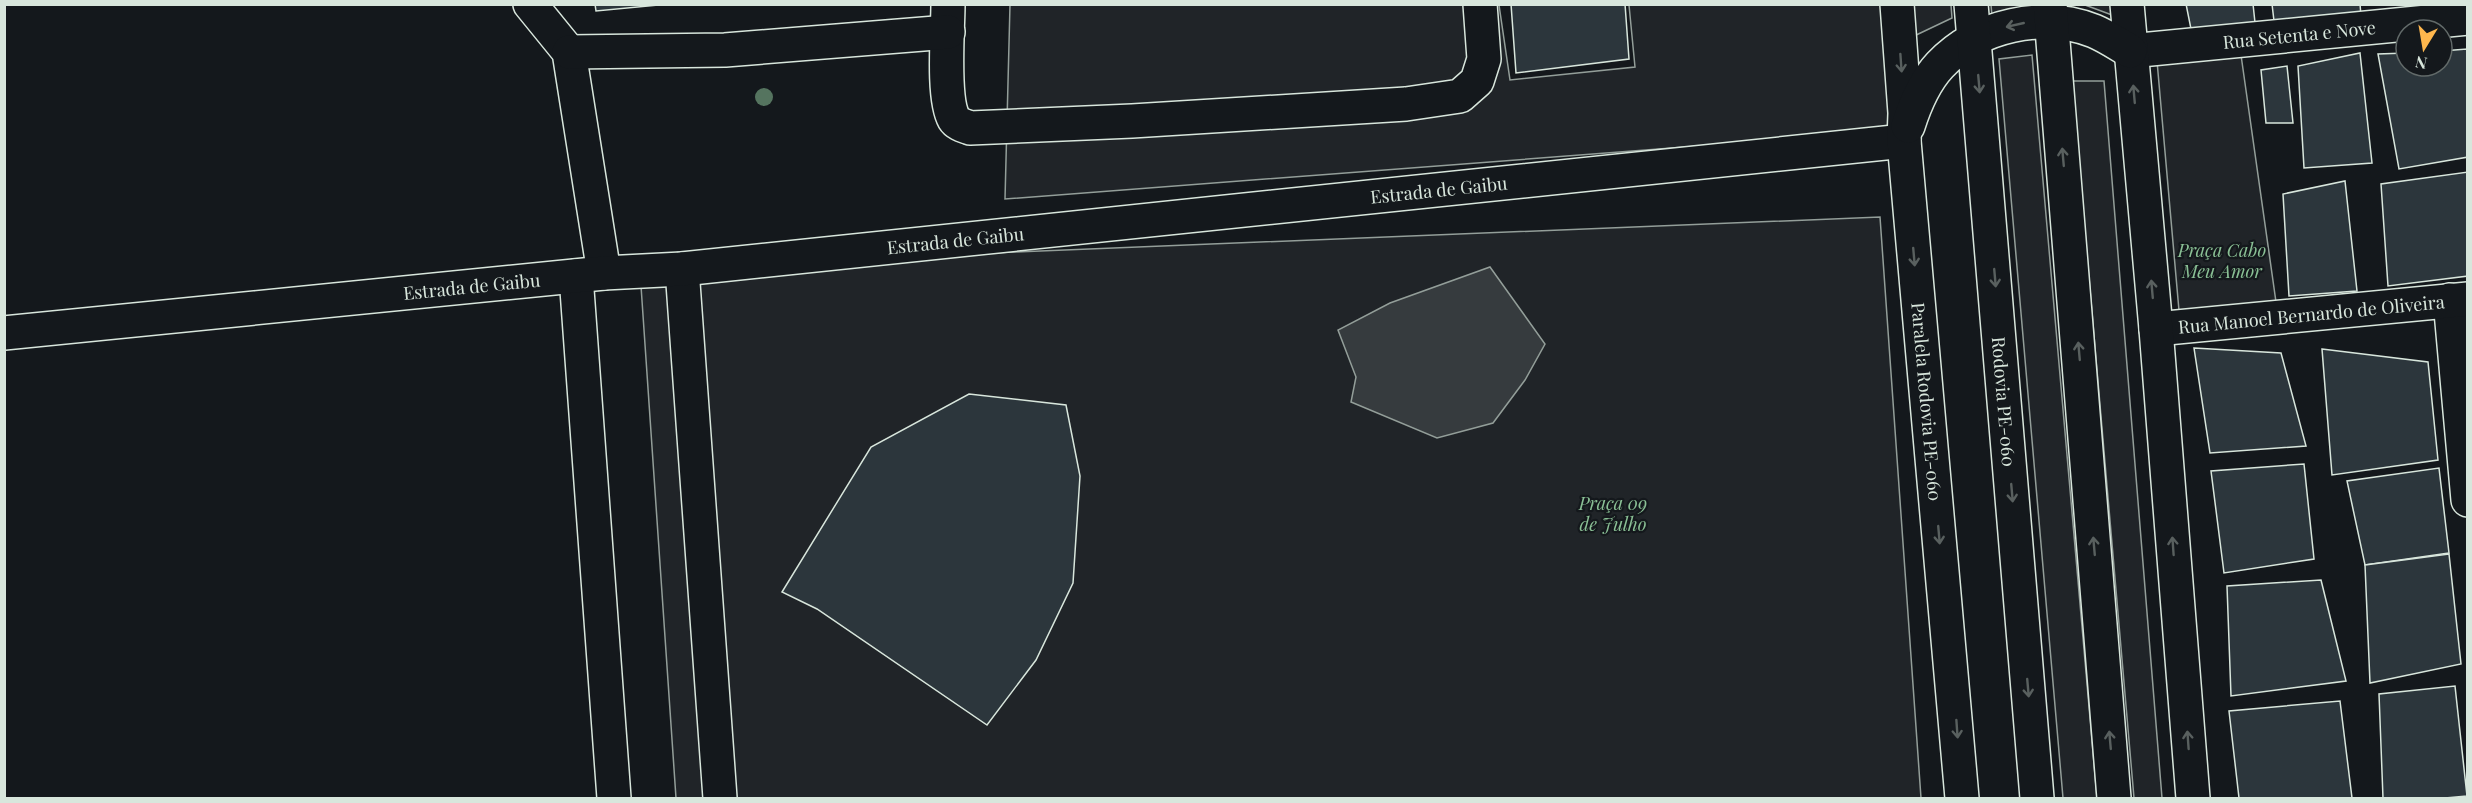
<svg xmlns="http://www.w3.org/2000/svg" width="2472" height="803" font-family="'Playfair Display',serif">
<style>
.green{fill:#202428;stroke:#939e99;stroke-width:1.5}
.water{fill:#363b3e;stroke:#939e99;stroke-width:1.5}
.building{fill:#2c363c;stroke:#d8e6dc;stroke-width:1.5}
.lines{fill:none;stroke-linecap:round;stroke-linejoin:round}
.minor-casing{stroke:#d8e6dc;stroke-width:36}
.major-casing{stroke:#d8e6dc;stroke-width:36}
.highway-casing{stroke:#d8e6dc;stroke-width:36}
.minor{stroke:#14181c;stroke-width:33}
.major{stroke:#14181c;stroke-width:33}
.highway{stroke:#14181c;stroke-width:33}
.tree{fill:#55745f}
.oneway{stroke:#59605f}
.labels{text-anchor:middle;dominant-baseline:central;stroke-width:4.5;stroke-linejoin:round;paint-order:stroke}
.street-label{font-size:18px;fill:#d8e6dc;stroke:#14181c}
.park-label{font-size:18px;font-style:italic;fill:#8ac095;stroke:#14181c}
</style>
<rect width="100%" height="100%" fill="#14181c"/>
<g class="green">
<polygon points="2033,4 2033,6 1992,16 1991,5"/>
<polygon points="1010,5 1499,5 1510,80 1635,67 1629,5 1881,5 1894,131 1005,199"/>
<polygon points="1910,5 1951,5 1952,18 1912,37"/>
<polygon points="2085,5 2115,5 2112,15"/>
<polygon points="2032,55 2097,798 2063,798 1999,59"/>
<polygon points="2241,55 2277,309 2180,322 2157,61"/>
<polygon points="2072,81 2104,81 2162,798 2134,798"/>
<polygon points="1880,217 1921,798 676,798 641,286 990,253"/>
</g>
<polygon class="water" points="1490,267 1545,344 1525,380 1493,423 1437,438 1351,402 1356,377 1338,330 1390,303"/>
<g class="building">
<polygon points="595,4 669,4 596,11"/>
<polygon points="1511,4 1625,4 1629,59 1516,73"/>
<polygon points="2186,4 2253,4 2256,32 2193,39"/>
<polygon points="2272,4 2360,4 2361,16 2274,21"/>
<polygon points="2467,49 2468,157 2399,169 2378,54 2406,53 2406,66 2442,66 2442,51"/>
<polygon points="2360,53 2372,163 2304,168 2298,66"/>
<polygon points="2287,66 2293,123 2266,123 2261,70"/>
<polygon points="2468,172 2468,276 2388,286 2381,184"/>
<polygon points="2345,181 2357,291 2289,296 2283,194"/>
<polygon points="2194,348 2281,353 2306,446 2210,453"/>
<polygon points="2322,349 2428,362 2438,460 2332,475"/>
<polygon points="969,394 1066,405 1080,476 1073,583 1036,660 987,725 817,609 782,592 871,447"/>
<polygon points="2304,464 2314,559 2224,573 2211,471"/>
<polygon points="2439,468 2449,553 2365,565 2347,481"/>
<polygon points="2449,554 2461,664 2370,683 2365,565"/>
<polygon points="2321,580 2346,681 2231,696 2227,586"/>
<polygon points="2455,686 2467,796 2445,798 2383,798 2379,694"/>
<polygon points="2340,701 2352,798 2239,798 2229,711"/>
</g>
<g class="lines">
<defs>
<g id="minor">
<polyline points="530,4 569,52 604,273"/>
<path d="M948,4C948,30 942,98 954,119C957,124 965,126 970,128L1132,121L1406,104L1460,96L1477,81L1484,59L1480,4"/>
<path id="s1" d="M2130,51L2468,18"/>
<polyline points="569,52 725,50 948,32"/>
<polyline points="682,269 720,798"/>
<polyline points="576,276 614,798"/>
<polyline points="2450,300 2468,500"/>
<path id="s2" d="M2156,329L2468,299"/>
<path id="s3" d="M4,333L604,273L682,269L1904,141"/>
</g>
<g id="major">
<path id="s4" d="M1897,4L1905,113L1904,141L1962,798"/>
<polyline points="2127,4 2156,329 2193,798"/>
<path d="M1908,126C1915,104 1924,82 1940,65C1978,25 2043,11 2094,31C2106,36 2118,44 2130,51"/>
</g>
<g id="highway">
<path id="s5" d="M1971,4L2037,798"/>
<polyline points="2050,4 2114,798"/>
</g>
</defs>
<use href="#minor" class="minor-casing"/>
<use href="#major" class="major-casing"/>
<use href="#highway" class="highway-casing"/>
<use href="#minor" class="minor"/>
<use href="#major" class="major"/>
<use href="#highway" class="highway"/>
</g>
<circle class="tree" cx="764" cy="97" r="9"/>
<defs><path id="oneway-shaft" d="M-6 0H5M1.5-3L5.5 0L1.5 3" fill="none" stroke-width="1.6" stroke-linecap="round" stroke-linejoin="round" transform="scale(1.5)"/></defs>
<g class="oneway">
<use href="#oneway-shaft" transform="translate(2015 25) rotate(167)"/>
<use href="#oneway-shaft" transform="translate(1901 63) rotate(86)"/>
<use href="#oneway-shaft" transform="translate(1979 84) rotate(85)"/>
<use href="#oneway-shaft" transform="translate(2134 94) rotate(-95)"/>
<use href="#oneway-shaft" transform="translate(2063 157) rotate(-95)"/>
<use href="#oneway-shaft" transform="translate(1914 257) rotate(85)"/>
<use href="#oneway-shaft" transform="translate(1995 278) rotate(85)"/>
<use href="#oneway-shaft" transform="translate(2152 289) rotate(-95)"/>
<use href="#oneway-shaft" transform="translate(2079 351) rotate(-95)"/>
<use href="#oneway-shaft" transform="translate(2012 493) rotate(85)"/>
<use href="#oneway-shaft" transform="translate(1939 535) rotate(85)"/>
<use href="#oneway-shaft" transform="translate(2094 546) rotate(-95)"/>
<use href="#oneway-shaft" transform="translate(2173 546) rotate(-94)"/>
<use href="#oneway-shaft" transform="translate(2028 688) rotate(85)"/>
<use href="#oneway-shaft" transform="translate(1957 729) rotate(86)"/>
<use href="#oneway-shaft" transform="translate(2110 740) rotate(-95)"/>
<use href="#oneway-shaft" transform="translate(2188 740) rotate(-94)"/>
</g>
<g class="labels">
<g class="street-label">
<text stroke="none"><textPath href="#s1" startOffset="170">Rua Setenta e Nove</textPath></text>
<text stroke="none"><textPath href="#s3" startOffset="1442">Estrada de Gaibu</textPath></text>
<text stroke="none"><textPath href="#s3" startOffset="956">Estrada de Gaibu</textPath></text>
<text stroke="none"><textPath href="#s3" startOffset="470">Estrada de Gaibu</textPath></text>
<text stroke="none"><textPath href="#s2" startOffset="156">Rua Manoel Bernardo de Oliveira</textPath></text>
<text stroke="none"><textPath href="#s5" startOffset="399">Rodovia PE-060</textPath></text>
<text stroke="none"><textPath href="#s4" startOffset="399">Paralela Rodovia PE-060</textPath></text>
</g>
<g class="park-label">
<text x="2222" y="250">Praça Cabo<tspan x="2222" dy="21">Meu Amor</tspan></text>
<text x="1613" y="503">Praça 09<tspan x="1613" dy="21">de Julho</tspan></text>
</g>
</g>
<rect width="2472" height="803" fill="none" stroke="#d8e6dc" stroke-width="12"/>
<g transform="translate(2424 48) rotate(191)"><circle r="28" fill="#14181c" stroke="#626a69" stroke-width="1.5"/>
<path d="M0-4.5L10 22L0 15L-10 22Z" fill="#ffb74d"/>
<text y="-9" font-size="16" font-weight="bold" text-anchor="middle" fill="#d8e6dc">N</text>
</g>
</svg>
